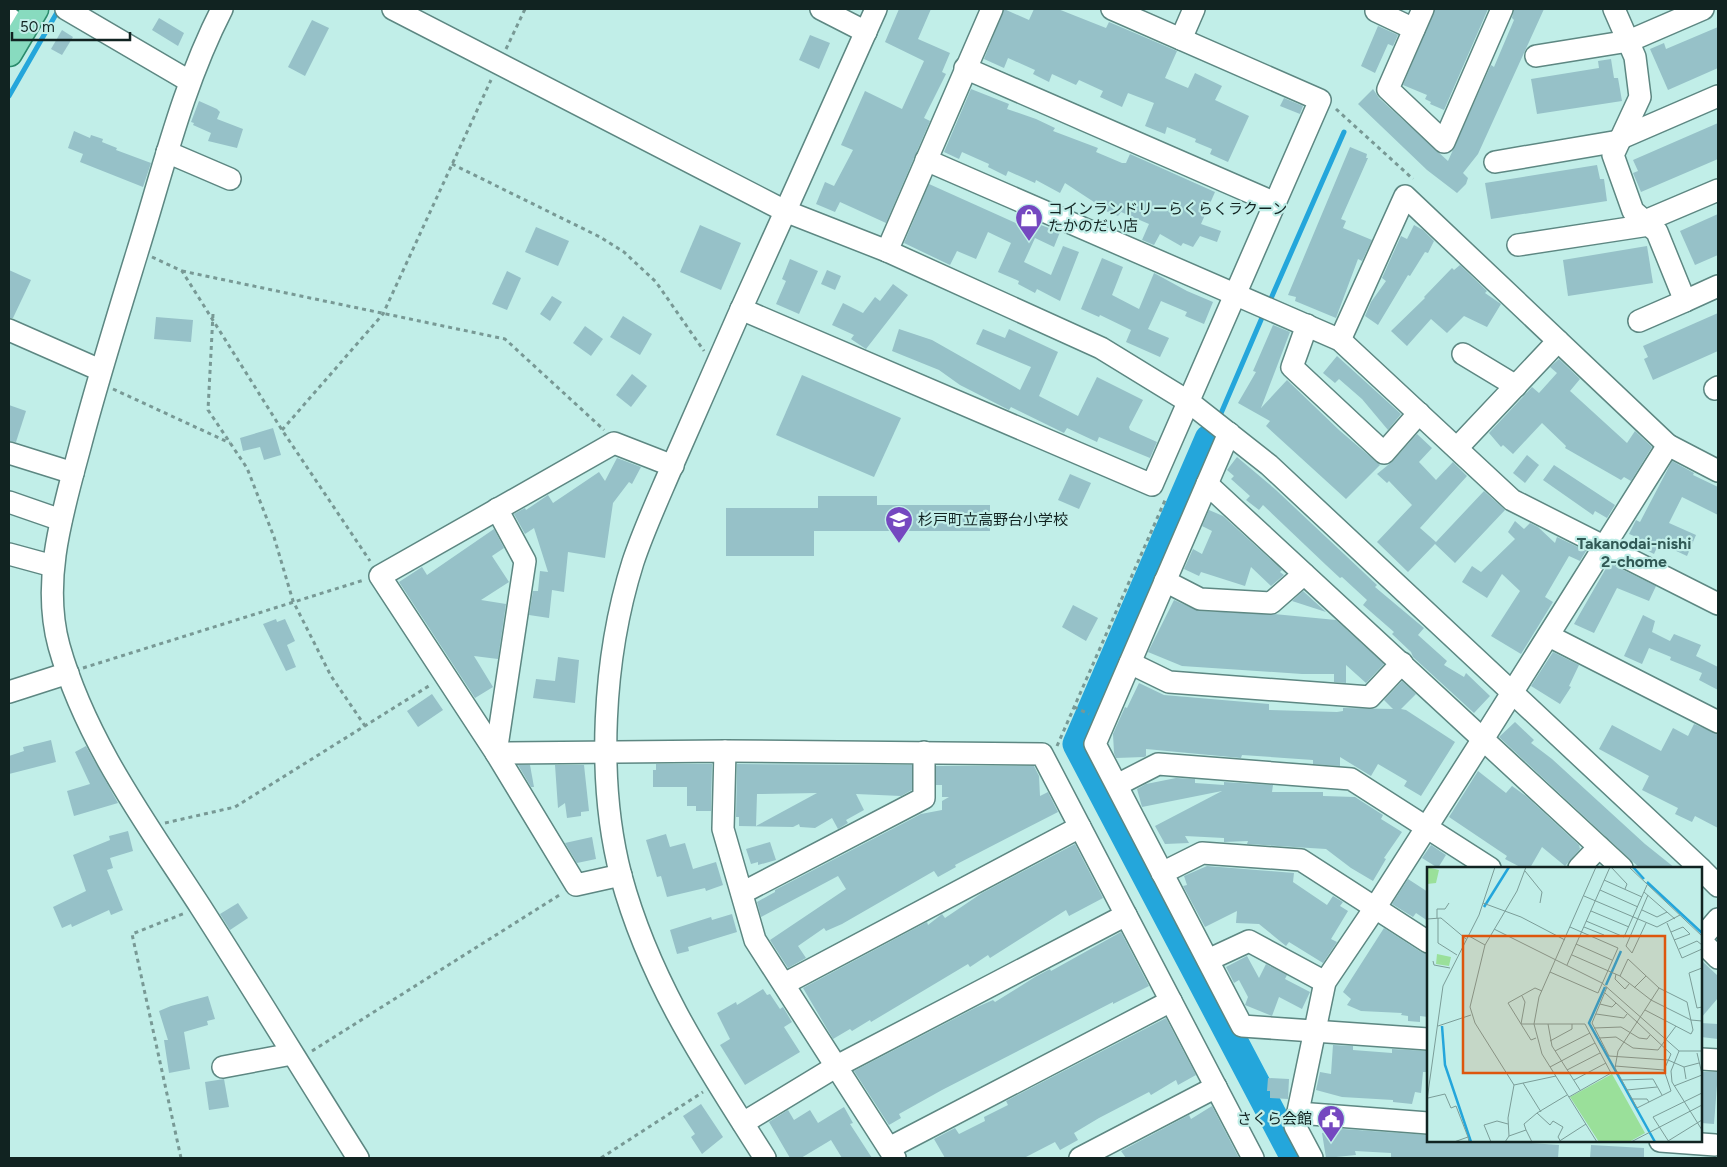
<svg xmlns="http://www.w3.org/2000/svg" width="1727" height="1167" font-family="Figtree,'Noto Sans JP',sans-serif">
<style>
.lines{fill:none;stroke-linecap:round;stroke-linejoin:round}
.stream{stroke:#24a6db;stroke-width:5}
.river{stroke:#24a6db;stroke-width:29}
.building{fill:#96c1c8;fill-rule:evenodd}
.minor-casing{stroke:#5d8782;stroke-width:24}
.major-casing{stroke:#2b8b6c;stroke-width:29}
.path{stroke:#789995;stroke-width:3;stroke-dasharray:4 4;stroke-linecap:butt}
.minor{stroke:#fff;stroke-width:21}
.major{stroke:#88dbbf;stroke-width:26}
.labels{text-anchor:middle;dominant-baseline:central;stroke-width:4.5;stroke-linejoin:round;paint-order:stroke}
.poi-label{font-size:15px;fill:#112321;stroke:#c1eee8;text-anchor:start}
.neighbourhood-label{font-size:16px;font-weight:bold;fill:#315a56;stroke:#c1eee8}
.inset-river{fill:none;stroke:#24a6db;stroke-width:2.5}
.inset-road{fill:none;stroke:#7b9d98;stroke-width:1}
.view{fill:#dd560d;fill-opacity:0.15;stroke:#dd560d;stroke-width:2.5}
.inset-edge{fill:none;stroke:#112321;stroke-width:2.5}
</style>
<rect width="100%" height="100%" fill="#c1eee8"/>
<g class="lines">
<g class="stream">
<polyline points="9,96 59,9"/>
<polyline points="1269,303 1344,132"/>
<polyline points="1219,418 1264,313"/>
<polyline points="1209,439 1214,428"/>
</g>
<polyline class="river" points="1209,439 1077,744 1295,1158"/>
</g>
<g class="building">
<polygon points="899,9 931,9 918,39 950,53 942,72 946,74 924,118 930,121 886,223 840,202 835,212 816,204 825,182 834,186 853,150 841,145 865,91 902,109 924,61 885,42"/>
<polygon points="1004,9 1029,20 1034,9 1058,9 1106,28 1109,22 1177,51 1165,78 1188,88 1195,73 1222,86 1215,100 1249,116 1228,162 1210,154 1212,149 1195,142 1196,139 1167,127 1165,134 1145,126 1154,103 1128,93 1122,107 1100,97 1103,91 1079,80 1076,85 1052,74 1049,82 1033,74 1035,70 1008,58 1004,68 984,59"/>
<polygon points="1435,9 1488,9 1444,110 1430,104 1431,102 1425,99 1427,95 1403,85"/>
<polygon points="1514,9 1544,9 1478,154 1463,173 1468,178 1466,184 1457,193 1427,170 1358,104 1373,89 1379,98 1448,161 1491,65 1494,67 1514,20 1512,18"/>
<polygon points="159,18 184,33 178,46 152,30"/>
<polygon points="312,20 329,28 305,76 288,67"/>
<polygon points="1378,26 1398,35 1393,46 1388,44 1375,73 1361,66"/>
<polygon points="1718,27 1718,68 1668,90 1650,49 1664,43 1666,49"/>
<polygon points="62,30 73,37 62,55 51,49"/>
<polygon points="810,35 830,43 819,69 799,60"/>
<polygon points="1611,59 1614,78 1618,78 1622,101 1537,114 1531,79 1599,68 1598,61"/>
<polygon points="971,89 1009,104 1007,109 1036,119 1055,128 1053,131 1098,148 1096,152 1122,163 1126,163 1130,154 1215,192 1201,224 1221,231 1217,242 1200,236 1193,247 1183,243 1181,246 1160,234 1154,245 1142,240 1149,224 1121,212 1118,216 1096,207 1097,204 1065,183 1060,193 1036,180 1035,183 1008,171 1006,176 988,167 989,164 962,152 959,159 944,152"/>
<polygon points="1284,98 1303,106 1300,114 1280,106"/>
<polygon points="199,101 217,109 220,112 217,119 243,129 237,148 208,141 211,133 193,125 194,123 191,122"/>
<polygon points="1718,123 1718,159 1641,192 1633,173 1638,171 1633,160"/>
<polygon points="74,131 90,138 91,135 103,139 102,142 117,148 116,150 151,163 143,187 80,162 83,154 68,148"/>
<polygon points="1350,147 1367,154 1366,158 1368,158 1341,219 1346,221 1343,228 1372,240 1362,261 1358,259 1336,318 1295,301 1296,297 1288,295"/>
<polygon points="1597,165 1600,179 1604,179 1607,201 1491,219 1485,183"/>
<polygon points="929,184 1020,225 1021,223 1025,225 1027,220 1060,232 1054,247 1035,238 1024,262 1051,275 1063,246 1079,252 1060,301 1037,289 1035,293 1018,284 1019,281 998,272 1011,243 988,232 976,259 957,251 950,265 904,243"/>
<polygon points="1718,214 1718,255 1695,265 1680,231"/>
<polygon points="700,225 741,243 721,290 680,272"/>
<polygon points="1414,225 1423,230 1434,241 1428,253 1425,252 1410,276 1408,275 1378,325 1365,316 1371,302 1386,281 1382,278 1401,236 1407,239"/>
<polygon points="536,227 569,241 558,266 525,252"/>
<polygon points="1647,246 1653,283 1568,296 1563,260"/>
<polygon points="1102,258 1123,267 1112,295 1139,309 1154,273 1187,291 1213,302 1204,324 1185,316 1187,312 1161,301 1148,329 1169,338 1160,357 1126,342 1131,330 1100,315 1099,317 1081,309"/>
<polygon points="790,259 818,271 799,314 776,304 786,281 782,279"/>
<polygon points="1460,265 1487,291 1485,293 1501,304 1487,327 1464,316 1447,333 1431,319 1407,346 1391,331 1425,298 1424,297 1452,268 1454,270"/>
<polygon points="9,270 31,280 13,318 9,318"/>
<polygon points="827,270 841,276 835,290 821,284"/>
<polygon points="507,271 521,278 507,310 492,304"/>
<polygon points="893,284 908,295 866,349 851,339 854,335 832,325 843,303 863,313 875,297 880,301"/>
<polygon points="552,296 562,302 550,321 540,314"/>
<polygon points="1718,313 1718,351 1653,380 1644,359 1648,357 1643,346"/>
<polygon points="623,316 652,334 640,355 610,337"/>
<polygon points="156,317 193,320 191,342 154,339"/>
<polygon points="1273,325 1290,332 1261,408 1287,380 1339,430 1380,465 1346,499 1266,426 1270,421 1238,403 1256,372 1253,371"/>
<polygon points="585,326 603,339 591,356 573,343"/>
<polygon points="899,329 932,340 1020,390 1031,367 976,344 983,329 1005,338 1009,329 1058,352 1039,396 1078,416 1097,377 1143,400 1129,427 1130,430 1157,442 1150,458 1099,437 1097,442 1067,428 1064,433 1011,407 1009,410 960,385 939,370 892,351"/>
<polygon points="1337,356 1401,414 1388,430 1362,399 1339,379 1335,383 1323,373"/>
<polygon points="1559,359 1580,379 1570,391 1627,443 1635,431 1652,447 1631,481 1624,477 1621,480 1565,448 1566,446 1542,423 1513,454 1503,445 1501,447 1489,433 1532,387 1539,393 1557,373 1550,367"/>
<polygon points="632,374 647,386 631,407 616,395"/>
<polygon points="802,375 901,418 874,477 776,435"/>
<polygon points="9,405 26,411 16,442 9,441"/>
<polygon points="273,428 281,455 264,460 260,447 243,451 240,438"/>
<polygon points="1417,434 1432,448 1419,462 1436,480 1453,462 1467,476 1420,528 1436,542 1484,491 1505,510 1455,563 1435,544 1408,572 1377,542 1412,505 1389,481 1387,483 1377,474 1393,461"/>
<polygon points="1527,455 1539,465 1525,483 1513,473"/>
<polygon points="1237,457 1276,490 1377,585 1375,587 1424,628 1418,635 1447,661 1444,665 1464,677 1466,673 1490,696 1474,713 1413,657 1411,652 1392,634 1394,632 1363,605 1367,600 1342,577 1340,578 1326,565 1263,505 1259,510 1246,500 1250,496 1231,479 1234,476 1227,470"/>
<polygon points="617,458 641,467 632,484 629,482 613,503 605,558 568,552 564,592 552,590 549,618 529,615 533,591 538,591 540,571 548,572 534,528 525,534 514,514 525,508 526,510 548,495 553,503 599,472 605,481"/>
<polygon points="1672,461 1694,473 1693,475 1718,487 1718,515 1682,497 1669,523 1696,535 1687,556 1659,543 1654,554 1640,547 1641,544 1632,540 1634,536 1629,534 1636,520 1640,522"/>
<polygon points="1554,465 1615,505 1607,518 1595,511 1593,515 1543,480"/>
<polygon points="1070,474 1091,483 1079,509 1058,500"/>
<polygon points="818,496 877,496 877,505 990,505 990,531 814,531 814,556 726,556 726,508 818,508"/>
<polygon points="1209,510 1223,516 1282,570 1280,572 1284,575 1271,586 1251,567 1245,586 1201,572 1199,576 1184,569 1193,549 1202,554 1212,531 1202,526"/>
<polygon points="1515,521 1524,529 1530,523 1538,527 1555,543 1557,537 1586,551 1580,561 1569,556 1545,597 1553,602 1521,654 1491,636 1520,591 1502,574 1487,598 1462,582 1472,566 1481,572 1515,539 1508,532"/>
<polygon points="494,529 504,548 492,556 509,582 481,600 506,604 498,659 474,656 493,687 475,698 399,582 422,567 427,575"/>
<polygon points="1609,563 1656,586 1649,601 1617,588 1594,633 1574,624"/>
<polygon points="1303,591 1326,612 1292,601"/>
<polygon points="1174,600 1199,611 1274,614 1336,620 1384,664 1366,683 1346,665 1346,683 1334,682 1334,674 1302,674 1182,666 1148,652"/>
<polygon points="1073,605 1098,618 1086,641 1062,627"/>
<polygon points="1643,615 1655,621 1652,632 1670,641 1674,634 1701,645 1696,656 1718,667 1718,690 1699,680 1702,673 1670,660 1671,657 1649,648 1642,664 1624,656"/>
<polygon points="276,619 277,622 285,619 295,641 287,645 296,667 286,671 263,624"/>
<polygon points="1553,652 1579,665 1569,686 1571,687 1560,704 1531,686"/>
<polygon points="558,657 579,660 575,703 533,698 536,679 555,681"/>
<polygon points="1402,681 1416,694 1401,709 1406,710 1455,742 1421,796 1404,786 1407,781 1378,764 1371,776 1340,757 1340,766 1313,764 1313,760 1242,755 1241,758 1146,749 1146,756 1144,757 1116,758 1114,753 1113,734 1125,707 1127,708 1139,683 1164,695 1269,704 1269,710 1337,712 1343,711 1343,708 1393,709 1384,700"/>
<polygon points="432,694 443,710 418,727 407,711"/>
<polygon points="1515,722 1534,740 1531,743 1552,759 1645,844 1675,868 1640,868 1633,862 1499,737"/>
<polygon points="1694,724 1718,734 1718,828 1695,816 1692,822 1675,814 1678,808 1642,790 1649,776 1599,749 1612,725 1661,751 1673,728 1688,736"/>
<polygon points="51,740 56,762 9,774 9,756 24,751 23,747"/>
<polygon points="86,746 118,803 74,816 67,791 90,784 75,752"/>
<polygon points="656,764 712,764 711,811 696,811 696,806 687,806 687,787 653,787 653,770 656,770"/>
<path d="M737,764L912,765V790L901,796L856,794L864,810L846,820L848,823L838,829L832,818L815,828L800,827L799,824L793,827L739,826V817H736ZM817,793L756,826L757,794Z"/>
<polygon points="518,765 530,765 534,787 531,787"/>
<polygon points="555,765 584,765 589,811 581,812 581,816 567,818 565,803 558,808"/>
<polygon points="936,766 1034,766 1039,776 1040,796 1048,792 1058,812 955,865 956,867 938,877 934,871 842,924 826,931 824,928 798,946 806,958 788,968 770,940 846,889 838,876 761,917 757,902 775,892 775,890 921,814 942,810 942,801 949,797 942,797 942,785 936,785"/>
<polygon points="1478,771 1506,793 1512,786 1526,796 1579,845 1580,849 1565,866 1542,847 1530,868 1522,868 1505,859 1507,856 1449,817"/>
<polygon points="1176,778 1195,779 1195,783 1224,785 1224,782 1273,785 1272,792 1323,792 1323,796 1355,797 1383,815 1381,819 1402,832 1384,858 1386,859 1373,881 1351,868 1326,849 1247,844 1248,841 1224,842 1224,838 1185,836 1189,843 1165,844 1155,826 1222,791 1142,807 1137,789 1146,784"/>
<polygon points="128,831 133,851 110,858 113,868 107,870 123,910 111,915 109,910 72,927 71,924 62,928 53,907 86,891 73,855 110,840 109,836"/>
<polygon points="666,834 670,847 685,843 693,869 716,862 723,885 706,891 705,888 667,897 661,876 657,877 646,840"/>
<polygon points="592,837 596,859 577,863 565,843"/>
<polygon points="770,842 776,860 758,865 758,862 751,864 746,849"/>
<polygon points="1075,844 1103,898 1069,916 1066,910 990,958 988,955 970,967 968,964 871,1022 870,1020 852,1031 850,1029 833,1039 803,988 927,922 928,925 942,914 945,918 982,893"/>
<polygon points="1431,845 1446,855 1438,868 1422,858"/>
<polygon points="1207,866 1294,873 1293,882 1327,905 1333,896 1343,902 1340,906 1348,911 1331,939 1337,942 1323,963 1289,942 1286,946 1259,924 1236,923 1237,911 1205,927 1183,886 1187,885 1184,876"/>
<polygon points="1408,879 1428,892 1428,921 1416,913 1413,917 1392,904"/>
<polygon points="238,903 248,918 230,930 220,914"/>
<polygon points="732,914 737,932 688,947 689,951 677,954 670,930 711,917 712,920"/>
<polygon points="1384,928 1421,952 1428,954 1428,1017 1420,1016 1420,1022 1408,1021 1408,1016 1401,1015 1402,1013 1361,1011 1347,1005 1351,999 1343,992"/>
<polygon points="1121,932 1149,986 1113,1004 1113,1002 942,1090 899,1114 901,1118 889,1125 854,1071 975,1008 993,1000 995,1002 1035,977 1050,969 1051,971"/>
<polygon points="1247,956 1259,978 1266,964 1287,975 1285,979 1310,992 1302,1009 1279,997 1272,1016 1245,1005 1248,997 1239,980 1234,983 1226,967"/>
<polygon points="1701,960 1718,976 1718,998 1701,1018"/>
<polygon points="763,989 767,995 770,994 780,1009 783,1007 792,1022 784,1027 800,1052 745,1085 720,1045 730,1039 717,1013 736,1002 737,1005"/>
<polygon points="208,996 215,1019 207,1021 208,1025 184,1032 190,1069 169,1073 164,1040 168,1040 159,1011 171,1006"/>
<polygon points="1166,1018 1196,1075 1178,1085 1176,1080 1151,1095 1149,1092 1099,1118 1074,1133 1078,1140 1060,1150 1055,1142 1024,1158 945,1158 934,1139 955,1128 959,1134 985,1121 984,1117 1008,1105 1006,1101"/>
<polygon points="1701,1023 1718,1024 1718,1039 1701,1037"/>
<polygon points="1333,1045 1353,1046 1353,1050 1392,1053 1392,1049 1428,1051 1428,1072 1423,1072 1421,1093 1415,1092 1412,1104 1393,1102 1393,1100 1342,1097 1316,1090 1320,1072 1331,1074"/>
<polygon points="1701,1072 1718,1072 1714,1124 1701,1123"/>
<polygon points="1268,1078 1289,1079 1288,1099 1270,1098 1270,1091 1267,1091"/>
<polygon points="224,1079 229,1107 209,1110 205,1082"/>
<polygon points="701,1104 723,1137 702,1154 691,1137 695,1134 683,1116"/>
<polygon points="1212,1106 1239,1158 1126,1158 1121,1151 1189,1115 1191,1119"/>
<polygon points="844,1107 853,1123 850,1124 872,1158 842,1158 831,1140 801,1158 790,1158 769,1122 788,1110 794,1120 810,1110 818,1123"/>
<polygon points="1343,1129 1428,1135 1428,1141 1502,1141 1559,1145 1558,1158 1391,1158 1391,1153 1355,1151 1356,1155 1326,1158 1322,1133"/>
<polygon points="1591,1145 1644,1148 1644,1158 1590,1158"/>
</g>
<g class="lines">
<defs>
<g id="minor">
<polyline points="66,9 189,81"/>
<path d="M222,9C182,87 163,170 137,253C117,318 97,382 80,447C63,511 41,580 59,646C86,742 147,824 200,906C254,990 305,1074 358,1158"/>
<polyline points="393,9 785,211 887,251 1101,348 1189,402 1269,465 1700,868"/>
<polyline points="821,9 866,32"/>
<polyline points="1423,9 1388,89 1444,142 1502,9"/>
<polyline points="1614,9 1635,57 1640,97 1613,155 1633,211 1657,232 1685,301 1718,286"/>
<polyline points="1376,11 1414,29"/>
<polyline points="9,18 23,29"/>
<polyline points="1181,39 1194,9"/>
<polyline points="1536,56 1629,41 1703,9"/>
<polyline points="965,68 1275,203"/>
<polyline points="1621,138 1718,96"/>
<polyline points="167,152 230,179"/>
<polyline points="926,160 1340,340 1512,500 1718,604"/>
<polyline points="1495,162 1619,141"/>
<polyline points="1645,221 1718,190"/>
<polyline points="1518,245 1649,225"/>
<polyline points="887,251 992,9"/>
<polyline points="741,309 1152,485 1320,100 1112,9"/>
<polyline points="1639,321 1685,301"/>
<polyline points="1307,325 1292,367 1384,453 1419,413"/>
<polyline points="9,330 100,370"/>
<polyline points="1340,340 1405,196 1668,445 1718,471"/>
<polyline points="1463,354 1516,386"/>
<polyline points="1715,389 1718,387"/>
<polyline points="1229,433 1095,744 1242,1026 1428,1039"/>
<polyline points="1457,448 1558,341"/>
<polyline points="9,453 73,473"/>
<polyline points="673,466 614,443 380,576 496,753 725,751 723,829 755,940 895,1158"/>
<polyline points="1207,484 1622,868"/>
<polyline points="9,502 61,520"/>
<polyline points="497,509 525,561 496,753 576,885 621,875"/>
<polyline points="9,554 53,566"/>
<polyline points="1165,581 1200,599 1271,603 1304,574"/>
<polyline points="1549,636 1718,722"/>
<polyline points="1130,663 1169,682 1370,697 1402,663"/>
<polyline points="9,692 68,673"/>
<polyline points="725,751 1042,754 1126,915 837,1066 743,1123"/>
<polyline points="1117,785 1158,764 1351,779 1490,868"/>
<polyline points="1579,868 1599,847"/>
<polyline points="1701,869 1718,886"/>
<polyline points="1162,873 1202,853 1301,860 1428,942"/>
<polyline points="742,893 924,798 924,752"/>
<polyline points="1126,915 1253,1158"/>
<polyline points="1701,939 1718,919"/>
<polyline points="1701,941 1718,958"/>
<polyline points="1208,960 1249,941 1325,982"/>
<polyline points="784,984 1080,827"/>
<polyline points="1701,1059 1718,1060"/>
<polyline points="223,1067 292,1054"/>
<polyline points="1298,1113 1428,1123"/>
<polyline points="1660,1141 1715,1145"/>
<polyline points="889,1148 1171,1001"/>
<path d="M765,1158C707,1067 650,983 621,876C596,780 603,657 633,562C644,529 659,497 673,464C695,415 716,365 738,316C784,214 831,111 876,9"/>
<polyline points="1080,1158 1216,1087"/>
<polyline points="1312,1158 1295,1126 1325,982 1375,908 1483,739 1668,445"/>
</g>
<polyline id="major" points="9,53 35,9"/>
</defs>
<use href="#minor" class="minor-casing"/>
<use href="#major" class="major-casing"/>
<g class="path">
<polyline points="506,49 525,9"/>
<polyline points="1336,109 1413,179"/>
<polyline points="452,164 600,237 624,252 656,282 704,351"/>
<polyline points="152,257 182,271 282,430 370,561"/>
<polyline points="182,271 505,339 604,430"/>
<polyline points="213,314 208,410 247,468 274,537 293,601 331,676 365,726"/>
<polyline points="113,389 230,443"/>
<polyline points="282,430 383,314 491,80"/>
<polyline points="83,668 364,580"/>
<polyline points="1074,707 1089,714"/>
<polyline points="1057,746 1166,498"/>
<polyline points="165,823 235,807 432,684"/>
<polyline points="312,1051 561,894"/>
<polyline points="181,1158 132,934 185,913"/>
<polyline points="601,1158 703,1092"/>
</g>
<use href="#minor" class="minor"/>
<use href="#major" class="major"/>
</g>
<defs>
<symbol id="shop-pin" viewBox="-11 -11 22 30"><path d="M0 17L-7.5 6A9.5 9.5 0 1 1 7.5 6Z" fill="#7548c0" stroke="#c1eee8"/><path d="M-5-2.5h2.3a2.7 3.5 0 0 1 5.4 0H5L5.5 6h-11ZM-1.5-2.5h3a1.5 2.3 0 0 0-3 0Z" fill="#fff"/></symbol>
<symbol id="school-pin" viewBox="-11 -11 22 30"><path d="M0 17L-7.5 6A9.5 9.5 0 1 1 7.5 6Z" fill="#7548c0" stroke="#c1eee8"/><path d="M0-5L7-2L0 1L-7-2ZM-4 1L0 2.5L4 1V4Q0 6-4 4Z" fill="#fff"/></symbol>
<symbol id="civic-pin" viewBox="-11 -11 22 30"><path d="M0 17L-7.5 6A9.5 9.5 0 1 1 7.5 6Z" fill="#7548c0" stroke="#c1eee8"/><path d="M-.6-6.5H3V-4.5H.6V-3L4-1V1h2V6H-6V1h2V-1L-.6-3ZM-1.2 2.5V6h2.4V2.5Z" fill="#fff"/></symbol>
</defs>
<g fill-rule="evenodd">
<use href="#shop-pin" x="1013" y="202" width="32" height="43"/>
<use href="#school-pin" x="883" y="504" width="32" height="43"/>
<use href="#civic-pin" x="1315" y="1103" width="32" height="43"/>
</g>
<g class="labels">
<g class="poi-label">
<text x="1048" y="209">コインランドリーらくらくラクーン<tspan x="1048" dy="17">たかのだい店</tspan></text>
<text x="918" y="520">杉戸町立高野台小学校</text>
<text x="1312" y="1119" text-anchor="end">さくら会館</text>
</g>
<g class="neighbourhood-label">
<text x="1634" y="543">Takanodai-nishi<tspan x="1634" dy="18">2-chome</tspan></text>
</g>
</g>
<g transform="translate(1427 867)">
<rect width="275" height="275" fill="#c1eee8"/>
<path d="M0,0L12,3L9,16L0,17ZM10,87L24,90L22,99L9,97ZM185,207L218,266L202,275H172L143,230Z" fill="#9ae09a"/>
<path class="inset-river" d="M206,0L217,12M220,15L275,66M57,40L82,0M179,118L194,84M178,120L162,156L228,275M15,159L18,198L44,275"/>
<path class="inset-road" d="M99,0L90,24L58,78L43,140L48,156L87,218L129,209M169,0L112,130L107,157L115,187L170,275M184,0L200,17L198,22M202,0L275,69M98,4L115,25L113,36M177,13L215,30M173,23L211,40M217,25L248,52M157,29L230,60L253,48M56,36L94,50L138,73M215,43L230,50L240,45M164,44L202,60M10,51V42H18L22,36M11,51V76L30,88M0,52L14,51L39,72M159,54L197,70L220,18M219,56L205,86L199,79L221,28M240,56L255,91L275,82M157,60L177,68M67,62L175,116L252,184H275M244,65L256,60L263,67L247,73M42,69L58,78M149,77L185,93M252,82L270,74L275,78M145,88L193,109L224,133L264,153L275,154M6,94L7,98L23,101M140,98L183,0M275,101L262,106L270,141L275,140M123,105L171,126L191,81L143,60M189,107L188,112L198,122L202,117M193,109L201,92L232,121L260,135L266,163L264,167L218,143M180,120L165,156L182,189L241,193L257,200L259,212M207,121L219,109M115,124L108,121L81,136L94,157H121L125,179L153,223M178,126L210,155L244,187L237,203L244,224L210,241L188,201L191,184L210,155L232,121M95,129L98,135L94,157L104,173L109,171M173,137L185,140L189,136M169,147L197,151L200,147M121,157H158L168,176L123,200M11,159L44,148M167,161L194,160L212,171L220,172L223,168M172,171L189,170L206,181L231,183L249,159M123,174L145,162V157M128,184L163,166M252,184L244,204L245,215L275,263M270,186L275,207M188,199L237,203M257,200L272,196M140,203L173,186M147,213L179,196M194,213L226,212L235,228M96,216L114,245M247,219L275,208M200,223L230,220M142,230L184,206L168,176M1,231L18,227L24,241L29,239L41,270M205,232H220L222,235M0,233L16,119L52,48L68,0M110,246L123,258L126,254L136,260L131,270L134,275M99,263L97,257L110,246L140,228M82,269L81,251L87,218M241,274L275,253M27,275L41,270L42,275M64,275L57,258L70,254L81,257M78,275L82,269L99,263L105,275M131,275L159,257M204,275L275,238M242,275L226,250L275,226"/>
<path class="view" d="M36,69H238V206H36Z"/>
<rect width="275" height="275" class="inset-edge"/>
</g>
<rect width="1727" height="1167" fill="none" stroke="#112321" stroke-width="20"/>
<path d="M12 32v8h118v-8" fill="none" stroke="#112321" stroke-width="2.5"/>
<text x="20" y="32" font-size="15" fill="#112321" stroke="#c1eee8" stroke-width="4" paint-order="stroke">50 m</text>
</svg>
